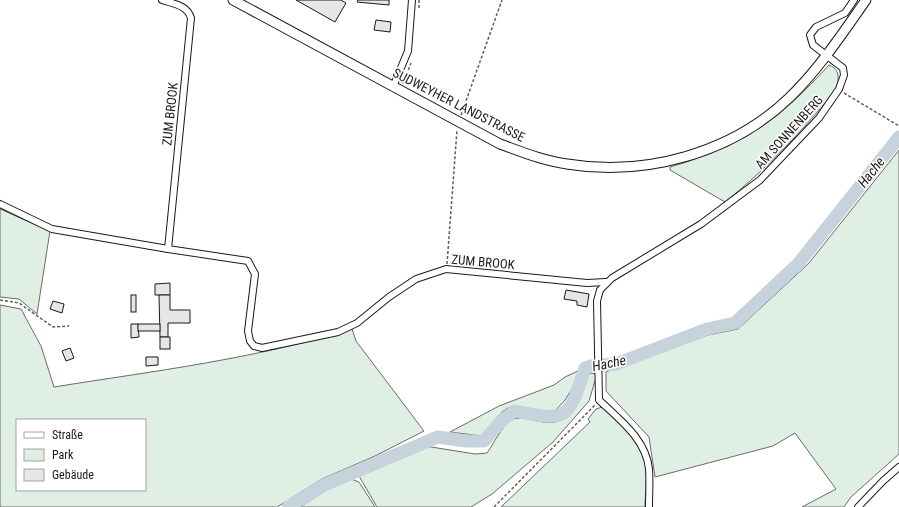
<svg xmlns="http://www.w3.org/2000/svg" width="899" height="507" font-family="'Roboto Condensed',sans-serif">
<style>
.green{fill:#e0efe3;stroke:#6a6a6a;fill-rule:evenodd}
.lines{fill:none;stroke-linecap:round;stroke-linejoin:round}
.river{stroke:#c6d2dc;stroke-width:13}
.building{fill:#e6e6e6;stroke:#1a1a1a}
.street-casing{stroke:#1a1a1a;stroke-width:8}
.secondary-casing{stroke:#1a1a1a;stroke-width:11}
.path{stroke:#5f5f5f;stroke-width:1.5;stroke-dasharray:3 2;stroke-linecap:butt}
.street{stroke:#fff;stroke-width:6}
.secondary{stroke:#fff;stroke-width:9}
.labels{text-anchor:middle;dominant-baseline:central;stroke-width:3;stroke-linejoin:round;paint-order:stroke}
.street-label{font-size:13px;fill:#1a1a1a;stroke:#fff}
.water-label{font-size:14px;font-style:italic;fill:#1a1a1a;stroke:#fff}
</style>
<rect width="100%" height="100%" fill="#fff"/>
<g class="green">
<path d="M829,65C837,68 839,74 838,82C836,92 825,103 819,110C790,144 760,174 725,202L670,170V167C741,147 780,119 829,65Z"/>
<polygon points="899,150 899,454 851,497 844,507 802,507 836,489 795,433 773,446 655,477 649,437 606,391 606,372 708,335 738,329 809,263"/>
<polygon points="0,209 50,231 37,314 19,299 0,297"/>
<path d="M0,305L21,309L41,346L54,387C154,371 255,359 352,329L356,341L424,431L375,456L322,479L277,507H0ZM17,420H145V490H17Z"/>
<polygon points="580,370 582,373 565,400 556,410 549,412 516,406 508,408 502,412 481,436 450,432 499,406 554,385 565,377"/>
<path d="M589,373L597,374L589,401L553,442L492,494L471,507H377L359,476L425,446L475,454L487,453C494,443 501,428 510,421C523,411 547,431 564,418C580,406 579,388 589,373Z"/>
<path d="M602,407C616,422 638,437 644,457C649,472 645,492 645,507H501L590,422L588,419L596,409Z"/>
<polygon points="351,479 359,482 375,507 300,507 336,484"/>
</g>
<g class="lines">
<path class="river" d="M288,507L324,485L438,437L466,441H484L502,420L515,411C569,423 569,417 585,368L591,366L616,364L707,329L735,323L798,264L899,137"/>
</g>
<g class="building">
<polygon points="296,0 341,0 346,3 335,22"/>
<polygon points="358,0 389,0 389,5 357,2"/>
<polygon points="376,20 391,22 390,32 374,30"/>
<polygon points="170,283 170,295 155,295 155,284"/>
<polygon points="566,290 589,294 587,307 577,305 577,301 564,299"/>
<rect x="131" y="295" width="5" height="17"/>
<polygon points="159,295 170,295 170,310 190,310 190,323 168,323 168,337 160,337"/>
<polygon points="53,301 64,304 62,313 50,309"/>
<polygon points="131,324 138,324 139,337 131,338"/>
<rect x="138" y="324" width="22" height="7"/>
<rect x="160" y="337" width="10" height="12"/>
<polygon points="70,348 74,358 66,361 62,351"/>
<polygon points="146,357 158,357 158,365 146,366"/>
</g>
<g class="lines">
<defs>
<g id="street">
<path d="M162,0C174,4 187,5 191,18L168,249L248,261L255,274L248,331L250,341L254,346L262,348L338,332L357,323L389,297L416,279L446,269L587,283L606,282"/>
<polyline points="393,87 408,51 412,0"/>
<polyline points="0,204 52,229 168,249"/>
<path d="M649,507C649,495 650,482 649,469C646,439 620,420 599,400L597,301L600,290L612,278L701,224L760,180L819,118L839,89L844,75L843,68L813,45L810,35L816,27L845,13L854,0"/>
<polyline points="858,507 883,481 899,467"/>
</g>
<path id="secondary" d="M233,0L500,144C522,152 544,161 567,164C645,177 732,153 789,98C819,69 842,34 866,0"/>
</defs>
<use href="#street" class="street-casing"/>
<use href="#secondary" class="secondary-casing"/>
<g class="path">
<polyline points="419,8 419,0"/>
<polyline points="402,83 404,82 411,63"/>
<polyline points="844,93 899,126"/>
<polyline points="461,115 502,0"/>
<polyline points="447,264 457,130"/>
<polyline points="0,300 19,303 53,327 69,326"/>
<polyline points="494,507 595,405"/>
</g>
<use href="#street" class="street"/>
<use href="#secondary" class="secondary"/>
</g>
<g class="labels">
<g class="street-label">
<text transform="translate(459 105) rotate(27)">SUDWEYHER LANDSTRASSE</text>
<text transform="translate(170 114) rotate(-84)">ZUM BROOK</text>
<text transform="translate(789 132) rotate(-48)">AM SONNENBERG</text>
<text transform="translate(483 262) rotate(5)">ZUM BROOK</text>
</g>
<g class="water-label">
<text transform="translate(871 172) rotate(-52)">Hache</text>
<text transform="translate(609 363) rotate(-12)">Hache</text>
</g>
</g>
<rect x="16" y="419" width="130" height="72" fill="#ffffff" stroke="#a3a3a3"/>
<rect x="24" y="432" width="20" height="6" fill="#ffffff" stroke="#a3a3a3"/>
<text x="52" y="439" font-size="12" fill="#1a1a1a">Straße</text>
<rect x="24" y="449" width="20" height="12" fill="#e0efe3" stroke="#a3a3a3"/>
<text x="52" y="459" font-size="12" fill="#1a1a1a">Park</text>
<rect x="24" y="469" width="20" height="12" fill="#e6e6e6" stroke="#a3a3a3"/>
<text x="52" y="479" font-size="12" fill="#1a1a1a">Gebäude</text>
</svg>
